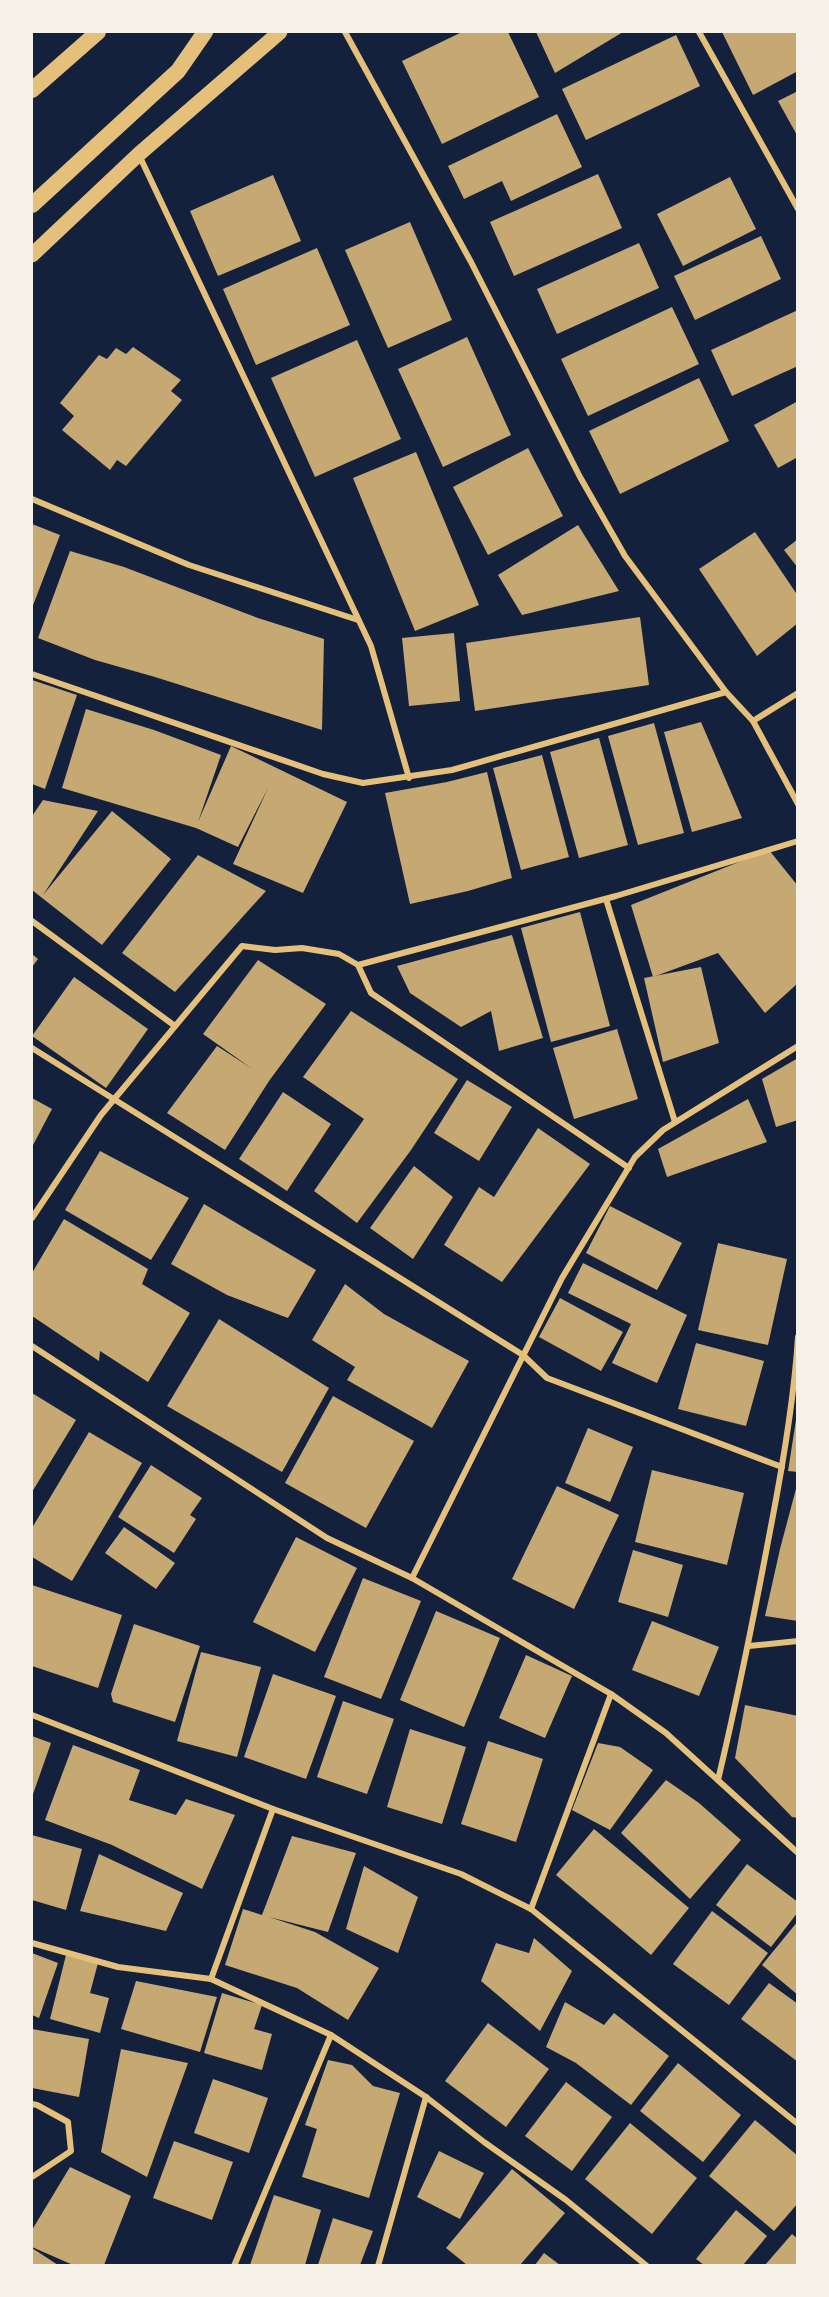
<svg xmlns="http://www.w3.org/2000/svg" width="829" height="2297" font-family="'Noto Sans',sans-serif">
<style>
.building{fill:#c6a872}
.lines{fill:none;stroke-linecap:round;stroke-linejoin:round}
.minor{stroke:#e5c07b;stroke-width:6}
.primary{stroke:#e5c07b;stroke-width:15}
.trunk{stroke:#e5c07b;stroke-width:16}
</style>
<rect width="100%" height="100%" fill="#14213d"/>
<g class="building">
<polygon points="462,32 508,32 539,97 442,144 402,61"/>
<polygon points="536,32 623,32 555,73"/>
<polygon points="722,32 798,32 798,71 753,95"/>
<polygon points="676,35 700,86 586,140 562,89"/>
<polygon points="798,91 798,137 778,101"/>
<polygon points="557,114 582,167 511,201 502,181 464,199 448,166"/>
<polygon points="598,174 622,228 514,276 490,222"/>
<polygon points="273,175 301,241 218,276 190,211"/>
<polygon points="730,177 756,229 683,266 657,214"/>
<polygon points="410,222 452,320 388,348 345,250"/>
<polygon points="761,236 781,279 695,320 674,276"/>
<polygon points="639,243 659,288 557,334 537,289"/>
<polygon points="317,248 350,325 256,365 223,289"/>
<polygon points="672,307 699,364 588,416 561,359"/>
<polygon points="798,310 798,366 732,396 711,350"/>
<polygon points="467,337 511,435 443,467 398,369"/>
<polygon points="357,340 401,439 315,477 271,378"/>
<polygon points="133,347 181,380 171,391 182,400 126,466 117,460 110,470 62,430 74,416 60,403 99,355 107,359 116,348 126,354"/>
<polygon points="699,378 729,441 620,494 589,431"/>
<polygon points="798,401 798,457 778,468 754,425"/>
<polygon points="528,448 563,516 488,555 453,487"/>
<polygon points="416,452 479,605 415,631 353,478"/>
<polygon points="32,524 60,535 32,608"/>
<polygon points="578,525 619,591 522,615 498,575"/>
<polygon points="755,532 798,596 798,623 757,656 699,569"/>
<polygon points="798,539 798,568 784,550"/>
<polygon points="70,551 124,567 258,618 324,639 322,730 155,677 95,660 38,638"/>
<polygon points="640,617 649,685 475,711 466,643"/>
<polygon points="454,633 460,701 409,706 402,638"/>
<polygon points="32,680 77,695 45,789 32,784"/>
<polygon points="86,709 154,730 221,755 198,822 231,746 347,802 303,893 233,864 268,788 238,847 196,828 62,788"/>
<polygon points="701,722 742,818 692,832 664,732"/>
<polygon points="654,723 684,833 638,845 608,736"/>
<polygon points="599,738 628,845 579,858 550,752"/>
<polygon points="542,755 569,857 521,870 493,768"/>
<polygon points="487,772 512,878 468,891 410,904 385,793 447,782"/>
<polygon points="43,800 98,811 43,895 112,811 171,859 102,945 32,890 32,816"/>
<polygon points="769,850 798,886 798,983 765,1013 718,953 653,977 631,905"/>
<polygon points="198,855 266,891 175,992 122,953"/>
<polygon points="580,912 610,1026 551,1042 521,928"/>
<polygon points="512,935 543,1038 499,1051 491,1011 461,1027 410,993 397,966"/>
<polygon points="32,954 38,959 32,967"/>
<polygon points="258,960 326,1004 269,1081 225,1150 167,1113 217,1046 251,1068 203,1034"/>
<polygon points="701,967 719,1043 663,1062 644,978"/>
<polygon points="74,977 148,1029 106,1088 32,1036"/>
<polygon points="351,1011 458,1079 411,1150 357,1223 314,1191 364,1119 303,1077"/>
<polygon points="617,1029 638,1099 574,1119 553,1048"/>
<polygon points="798,1058 798,1120 776,1127 762,1079"/>
<polygon points="467,1080 512,1107 479,1161 434,1133"/>
<polygon points="283,1092 331,1124 287,1191 239,1159"/>
<polygon points="32,1098 52,1109 32,1147"/>
<polygon points="748,1099 767,1142 667,1177 658,1149"/>
<polygon points="538,1128 590,1164 502,1282 444,1245 479,1187 494,1197"/>
<polygon points="100,1151 189,1198 151,1260 65,1210"/>
<polygon points="414,1166 453,1197 413,1259 370,1228"/>
<polygon points="204,1204 316,1270 288,1318 227,1295 171,1264"/>
<polygon points="610,1206 682,1243 657,1290 586,1253"/>
<polygon points="64,1219 148,1269 142,1284 190,1313 148,1382 100,1351 99,1361 32,1316 32,1273"/>
<polygon points="718,1243 787,1259 768,1345 698,1330"/>
<polygon points="583,1263 687,1315 657,1383 612,1363 631,1324 568,1293"/>
<polygon points="345,1284 384,1314 469,1361 432,1428 347,1380 355,1367 312,1340"/>
<polygon points="560,1298 623,1332 601,1371 539,1337"/>
<polygon points="219,1319 329,1388 282,1472 167,1406"/>
<polygon points="696,1343 764,1361 746,1426 678,1409"/>
<polygon points="32,1393 76,1420 32,1492"/>
<polygon points="333,1396 414,1441 366,1528 285,1483"/>
<polygon points="796,1420 798,1420 798,1472 788,1471"/>
<polygon points="588,1428 633,1447 610,1502 565,1483"/>
<polygon points="89,1432 142,1463 72,1581 32,1557 32,1528"/>
<polygon points="151,1465 202,1498 190,1515 196,1519 174,1553 118,1517"/>
<polygon points="652,1470 744,1493 727,1565 635,1542"/>
<polygon points="797,1485 798,1485 798,1621 765,1616 780,1549"/>
<polygon points="557,1486 619,1515 574,1609 512,1579"/>
<polygon points="124,1527 175,1563 156,1589 105,1553"/>
<polygon points="296,1537 357,1568 315,1652 253,1622"/>
<polygon points="633,1550 683,1565 668,1617 618,1602"/>
<polygon points="363,1578 421,1601 381,1699 324,1677"/>
<polygon points="32,1585 122,1615 98,1688 32,1666"/>
<polygon points="436,1611 500,1638 464,1727 400,1700"/>
<polygon points="652,1621 719,1647 699,1696 632,1670"/>
<polygon points="134,1624 200,1646 175,1722 113,1702 111,1694"/>
<polygon points="201,1652 261,1667 237,1757 177,1741"/>
<polygon points="526,1655 572,1676 545,1738 499,1718"/>
<polygon points="273,1674 336,1696 306,1779 244,1757"/>
<polygon points="343,1701 394,1719 367,1794 317,1777"/>
<polygon points="745,1705 798,1716 798,1818 792,1817 735,1758"/>
<polygon points="410,1729 466,1747 442,1824 387,1807"/>
<polygon points="32,1736 51,1743 32,1797"/>
<polygon points="488,1741 543,1759 516,1842 461,1824"/>
<polygon points="598,1743 620,1747 653,1770 610,1830 572,1810"/>
<polygon points="73,1745 140,1770 129,1800 176,1815 186,1799 235,1815 202,1889 112,1845 45,1820"/>
<polygon points="666,1780 699,1803 741,1840 690,1899 621,1833"/>
<polygon points="594,1829 689,1908 651,1955 556,1875"/>
<polygon points="32,1835 82,1849 66,1910 32,1900"/>
<polygon points="292,1836 356,1853 328,1932 269,1917 315,1932 379,1968 348,2020 297,1988 225,1965 243,1909 262,1915"/>
<polygon points="99,1854 183,1893 166,1931 80,1911"/>
<polygon points="747,1864 798,1902 798,1912 771,1947 716,1905"/>
<polygon points="364,1866 418,1897 398,1953 346,1929"/>
<polygon points="712,1911 768,1953 729,2005 673,1964"/>
<polygon points="798,1921 798,1995 762,1965"/>
<polygon points="534,1938 572,1971 540,2031 481,1981 496,1943 529,1953"/>
<polygon points="32,1953 58,1963 39,2018 32,2015"/>
<polygon points="66,1955 98,1963 90,1993 109,1998 100,2033 50,2019"/>
<polygon points="136,1981 217,1997 200,2052 121,2029"/>
<polygon points="769,1983 798,2004 798,2062 741,2019"/>
<polygon points="222,1993 262,2005 254,2029 272,2034 262,2070 204,2053"/>
<polygon points="565,2002 604,2025 614,2013 669,2056 631,2105 576,2063 546,2047"/>
<polygon points="488,2023 549,2069 506,2127 445,2081"/>
<polygon points="32,2029 89,2039 79,2097 32,2088"/>
<polygon points="121,2049 188,2063 147,2177 101,2152"/>
<polygon points="328,2060 352,2065 373,2086 400,2093 369,2198 302,2177 317,2129 305,2125"/>
<polygon points="678,2063 741,2115 703,2162 640,2111"/>
<polygon points="213,2079 268,2098 249,2153 194,2133"/>
<polygon points="566,2082 612,2117 572,2171 525,2136"/>
<polygon points="755,2120 798,2156 798,2203 774,2231 709,2176"/>
<polygon points="630,2123 697,2178 652,2234 585,2179"/>
<polygon points="174,2141 233,2162 212,2220 153,2198"/>
<polygon points="439,2151 484,2173 460,2219 417,2197"/>
<polygon points="70,2167 131,2196 104,2265 73,2265 32,2247 32,2230"/>
<polygon points="512,2169 565,2213 520,2265 467,2265 446,2248"/>
<polygon points="274,2195 321,2210 305,2265 250,2265"/>
<polygon points="736,2210 767,2236 743,2265 704,2265 696,2259"/>
<polygon points="333,2218 373,2231 360,2265 318,2265"/>
<polygon points="792,2234 798,2239 798,2265 765,2265"/>
<polygon points="32,2248 58,2265 32,2265"/>
<polygon points="544,2253 560,2265 535,2265"/>
</g>
<g class="lines">
<g class="minor">
<polyline points="345,32 471,262 580,477 625,556 726,692 753,721 798,804"/>
<polyline points="699,32 798,209"/>
<polyline points="139,155 371,646 409,778"/>
<polyline points="32,499 189,565 358,620"/>
<polyline points="32,674 323,774 363,783 452,770 726,692"/>
<polyline points="753,721 798,693"/>
<polyline points="606,899 675,1122"/>
<polyline points="32,921 175,1026"/>
<polyline points="358,965 371,993 629,1168"/>
<polyline points="32,1048 523,1355 547,1378 782,1467"/>
<polyline points="32,1218 101,1115 242,946 275,950 302,948 339,954 358,965 616,896 798,841"/>
<polyline points="32,1346 327,1538 412,1578 611,1694 666,1733 798,1853"/>
<polyline points="412,1578 562,1278 635,1157 663,1130 798,1046"/>
<polyline points="749,1646 798,1641"/>
<polyline points="32,1715 273,1809 461,1874 531,1909 798,2124"/>
<path d="M718,1780C738,1696 755,1611 771,1526C783,1464 794,1401 798,1337"/>
<polyline points="531,1909 611,1694"/>
<polyline points="32,1943 118,1967 211,1979 331,2035 426,2097 484,2142 566,2200 647,2266"/>
<polyline points="211,1979 273,1809"/>
<polyline points="32,2104 37,2105 68,2122 71,2151 32,2177"/>
<polyline points="234,2266 331,2035"/>
<polyline points="378,2266 426,2097"/>
</g>
<polyline class="primary" points="32,255 139,154 280,32"/>
<g class="trunk">
<polyline points="32,90 98,32"/>
<polyline points="32,205 178,71 205,32"/>
</g>
</g>
<rect width="829" height="2297" fill="none" stroke="#f6f1e7" stroke-width="66"/>
</svg>
